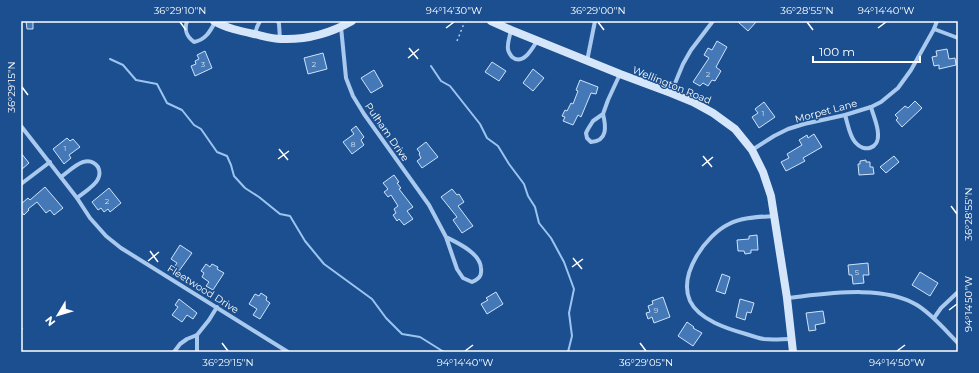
<svg xmlns="http://www.w3.org/2000/svg" width="979" height="373" font-family="Montserrat,sans-serif">
<style>
.lines{fill:none;stroke-linecap:round;stroke-linejoin:round}
.stream{stroke:#9cc4f0;stroke-width:2}
.building{fill:#4478b7;stroke:#cfe3fa}
.path{stroke:#a9c9ee;stroke-width:1.5;stroke-dasharray:2 3;stroke-linecap:butt}
.street{stroke:#a9c9ee;stroke-width:4}
.secondary{stroke:#d6e6fa;stroke-width:8}
.ticks{fill:none;stroke:#fff;stroke-width:1.5}
.labels{text-anchor:middle;dominant-baseline:central;stroke-width:3;stroke-linejoin:round;paint-order:stroke}
.number-label{font-size:8px;fill:#d0dded}
.street-label{font-size:10px;fill:#fff;stroke:#1b4f8f}
.neatline{fill:none;stroke:#fff;stroke-width:1.5}
.ticks-label{font-size:10px;text-anchor:middle;fill:#fff}
</style>
<rect width="100%" height="100%" fill="#1b4f8f"/>
<g class="lines">
<g class="stream">
<polyline points="110,59 123,65 136,80 157,84 167,103 182,110 194,125 201,129 217,152 227,156 231,165 234,176 245,188 259,197 280,214 290,216 305,241 324,264 372,299 386,318 402,334 420,337 444,352"/>
<polyline points="431,66 441,81 450,86 480,124 487,138 498,146 509,164 524,184 528,196 535,207 539,223 551,238 564,262 574,289 569,313 572,336 568,352"/>
</g>
</g>
<g class="building">
<polygon points="26,21 33,21 33,29 27,29"/>
<polygon points="737,21 757,21 748,31"/>
<polygon points="717,41 727,47 716,67 721,71 715,81 712,80 708,86 703,83 700,86 693,82 709,58 704,55 708,48 712,50"/>
<polygon points="947,49 949,59 955,58 956,65 939,69 939,65 934,66 932,57 937,56 936,51"/>
<polygon points="205,51 212,68 195,76 191,66 196,64 195,61 199,59 197,55"/>
<polygon points="323,53 327,69 308,74 304,58"/>
<polygon points="492,62 506,71 499,81 485,72"/>
<polygon points="533,69 544,78 533,91 523,83"/>
<polygon points="374,70 383,86 371,93 361,78"/>
<polygon points="580,80 598,87 596,94 591,93 581,117 578,115 573,125 563,121 565,117 562,116 565,110 567,111 571,103 573,104 578,91 576,90"/>
<polygon points="915,101 922,108 902,127 896,120 898,118 895,115 905,106 908,108"/>
<polygon points="764,102 775,117 759,128 752,117 758,113 755,109"/>
<polygon points="356,126 364,137 361,140 364,145 352,154 343,142 354,134 351,130"/>
<polygon points="814,134 822,147 803,158 805,161 786,171 781,162 789,158 787,154 802,145 799,140 807,135 808,138"/>
<polygon points="67,138 70,141 73,139 80,147 69,155 71,158 64,164 53,149"/>
<polygon points="426,142 438,157 422,168 417,161 421,158 419,154 420,153 417,149"/>
<polygon points="21,153 29,163 21,170"/>
<polygon points="894,156 899,162 886,173 880,167"/>
<polygon points="866,160 866,162 870,162 870,167 873,167 874,174 859,175 858,164 860,164 860,161"/>
<polygon points="394,175 399,182 397,183 401,188 399,189 413,207 407,211 413,219 404,225 399,219 397,221 393,215 396,213 394,209 398,206 391,195 388,197 384,192 388,189 383,183"/>
<polygon points="45,187 63,208 54,215 50,210 46,213 37,202 28,209 29,210 24,215 21,211 21,204 28,198 30,200"/>
<polygon points="109,188 121,203 110,212 108,209 104,212 101,208 98,210 92,202"/>
<polygon points="452,189 457,195 459,194 464,202 458,206 473,226 462,233 453,220 457,217 441,197"/>
<polygon points="757,235 758,250 751,250 751,253 745,254 744,251 738,251 737,240 749,239 749,236"/>
<polygon points="180,245 192,253 179,271 174,267 177,263 171,259"/>
<polygon points="868,263 869,275 863,275 864,283 853,284 852,275 849,275 848,265"/>
<polygon points="206,264 210,267 212,264 218,267 217,269 224,273 213,290 206,286 209,282 202,277 204,273 201,271"/>
<polygon points="920,272 938,283 930,296 912,285"/>
<polygon points="722,274 730,277 725,294 716,291"/>
<polygon points="496,292 503,304 487,314 481,304 488,300 486,298"/>
<polygon points="261,293 267,297 266,300 270,303 260,319 253,315 257,309 249,304 255,294 259,296"/>
<polygon points="663,297 670,317 654,323 652,317 648,319 646,313 650,312 648,306 653,304 652,301"/>
<polygon points="179,299 197,313 193,319 187,315 182,322 172,315 178,307 175,305"/>
<polygon points="740,299 754,303 751,313 747,312 745,320 736,317"/>
<polygon points="823,311 825,323 815,325 816,330 809,331 806,313"/>
<polygon points="687,322 694,327 693,328 702,333 693,346 678,336"/>
</g>
<g class="lines">
<g class="path">
<polyline points="457,41 465,21"/>
<polyline points="21,328 23,329"/>
</g>
<g class="street">
<path d="M187,21C184,30 186,36 194,42C205,40 210,32 215,22"/>
<polyline points="278,21 279,24 280,39"/>
<path d="M341,27L346,78L353,96L364,114L429,205L446,237L457,269L463,278L472,282C479,279 482,276 481,268C480,253 458,243 446,237"/>
<polyline points="934,29 958,38"/>
<path d="M511,30C510,36 507,43 508,49C508,52 510,54 512,57C523,66 532,49 537,41"/>
<polyline points="255,34 257,27 260,21"/>
<polyline points="587,61 595,21"/>
<polyline points="671,93 683,64 691,50 713,21"/>
<path d="M603,114C606,126 608,141 591,142L587,138L586,133L588,129L593,121L603,114L608,100L620,74"/>
<path d="M845,115C848,124 849,135 855,142C864,153 879,149 878,134C878,125 873,115 871,107"/>
<polyline points="21,126 77,198 90,218 106,236 121,248 288,352"/>
<polyline points="752,150 774,136 788,129 804,124 845,115 871,107 881,102 898,88 911,70 934,29 937,21"/>
<path d="M61,177C71,170 87,152 98,167C100,171 100,175 98,179C95,186 83,193 77,198"/>
<polyline points="21,184 50,162"/>
<path d="M774,216C760,217 742,217 729,224C706,235 678,274 690,301C699,320 728,329 746,334C752,336 758,338 764,339C773,340 782,339 791,339"/>
<path d="M787,298C825,294 883,284 917,305C933,315 945,330 958,343"/>
<polyline points="934,318 941,308 958,292"/>
<polyline points="174,352 180,344 187,339 197,335 209,320 217,307"/>
<polyline points="197,352 197,335"/>
</g>
<g class="secondary">
<path d="M214,21C226,28 240,31 254,34C263,36 272,39 281,39C306,40 331,33 352,21"/>
<polyline points="491,21 511,30 620,74 671,93 693,102 713,113 735,129 752,150 763,172 771,196 787,298 793,352"/>
</g>
</g>
<path class="ticks" d="M180,22L186,30M598,22L604,30M807,22L813,30M446,28L454,22M878,28L886,22M409,48L418,59M408,58L419,49M22,87L28,95M279,149L288,160M703,156L712,167M278,159L289,151M702,166L713,157M951,206L957,214M150,251L158,262M573,258L582,269M148,261L159,252M572,267L583,259M949,310L957,304M222,343L228,351M640,343L646,351M465,351L473,345M897,351L905,345"/>
<g class="labels">
<g class="number-label">
<text x="203" y="64">3</text>
<text x="314" y="64">2</text>
<text x="708" y="74">2</text>
<text x="763" y="113">1</text>
<text x="353" y="144">8</text>
<text x="65" y="148">1</text>
<text x="107" y="201">2</text>
<text x="857" y="272">5</text>
<text x="656" y="310">9</text>
</g>
<g class="street-label">
<text transform="translate(672 85) rotate(22)">Wellington Road</text>
<text transform="translate(826 111) rotate(-15)">Morpet Lane</text>
<text transform="translate(387 132) rotate(55)">Pulham Drive</text>
<text transform="translate(203 289) rotate(32)">Fleetwood Drive</text>
</g>
</g>
<rect width="979" height="373" fill="none" stroke="#1b4f8f" stroke-width="44"/>
<g transform="translate(58 315) rotate(232)" stroke="#1b4f8f" stroke-width="3" paint-order="stroke">
<path d="M0-3L7 15L0 10L-7 15Z" fill="#ffffff"/>
<text y="-6" font-size="11" font-weight="bold" text-anchor="middle" fill="#ffffff">N</text>
</g>
<path d="M813 56v6h107v-6" fill="none" stroke="#ffffff" stroke-width="2"/>
<text x="819" y="56" font-size="12" fill="#ffffff" stroke="#1b4f8f" stroke-width="3" paint-order="stroke">100 m</text>
<rect x="22" y="22" width="935" height="329" class="neatline"/>
<g class="ticks-label">
<text x="180" y="14">36°29'10"N</text>
<text x="454" y="14">94°14'30"W</text>
<text x="598" y="14">36°29'00"N</text>
<text x="807" y="14">36°28'55"N</text>
<text x="886" y="14">94°14'40"W</text>
<text transform="translate(11 87) rotate(-90)" y="4">36°29'15"N</text>
<text transform="translate(968 214) rotate(-90)" y="4">36°28'55"N</text>
<text transform="translate(968 304) rotate(-90)" y="4">94°14'50"W</text>
<text x="228" y="366">36°29'15"N</text>
<text x="465" y="366">94°14'40"W</text>
<text x="646" y="366">36°29'05"N</text>
<text x="897" y="366">94°14'50"W</text>
</g>
</svg>
